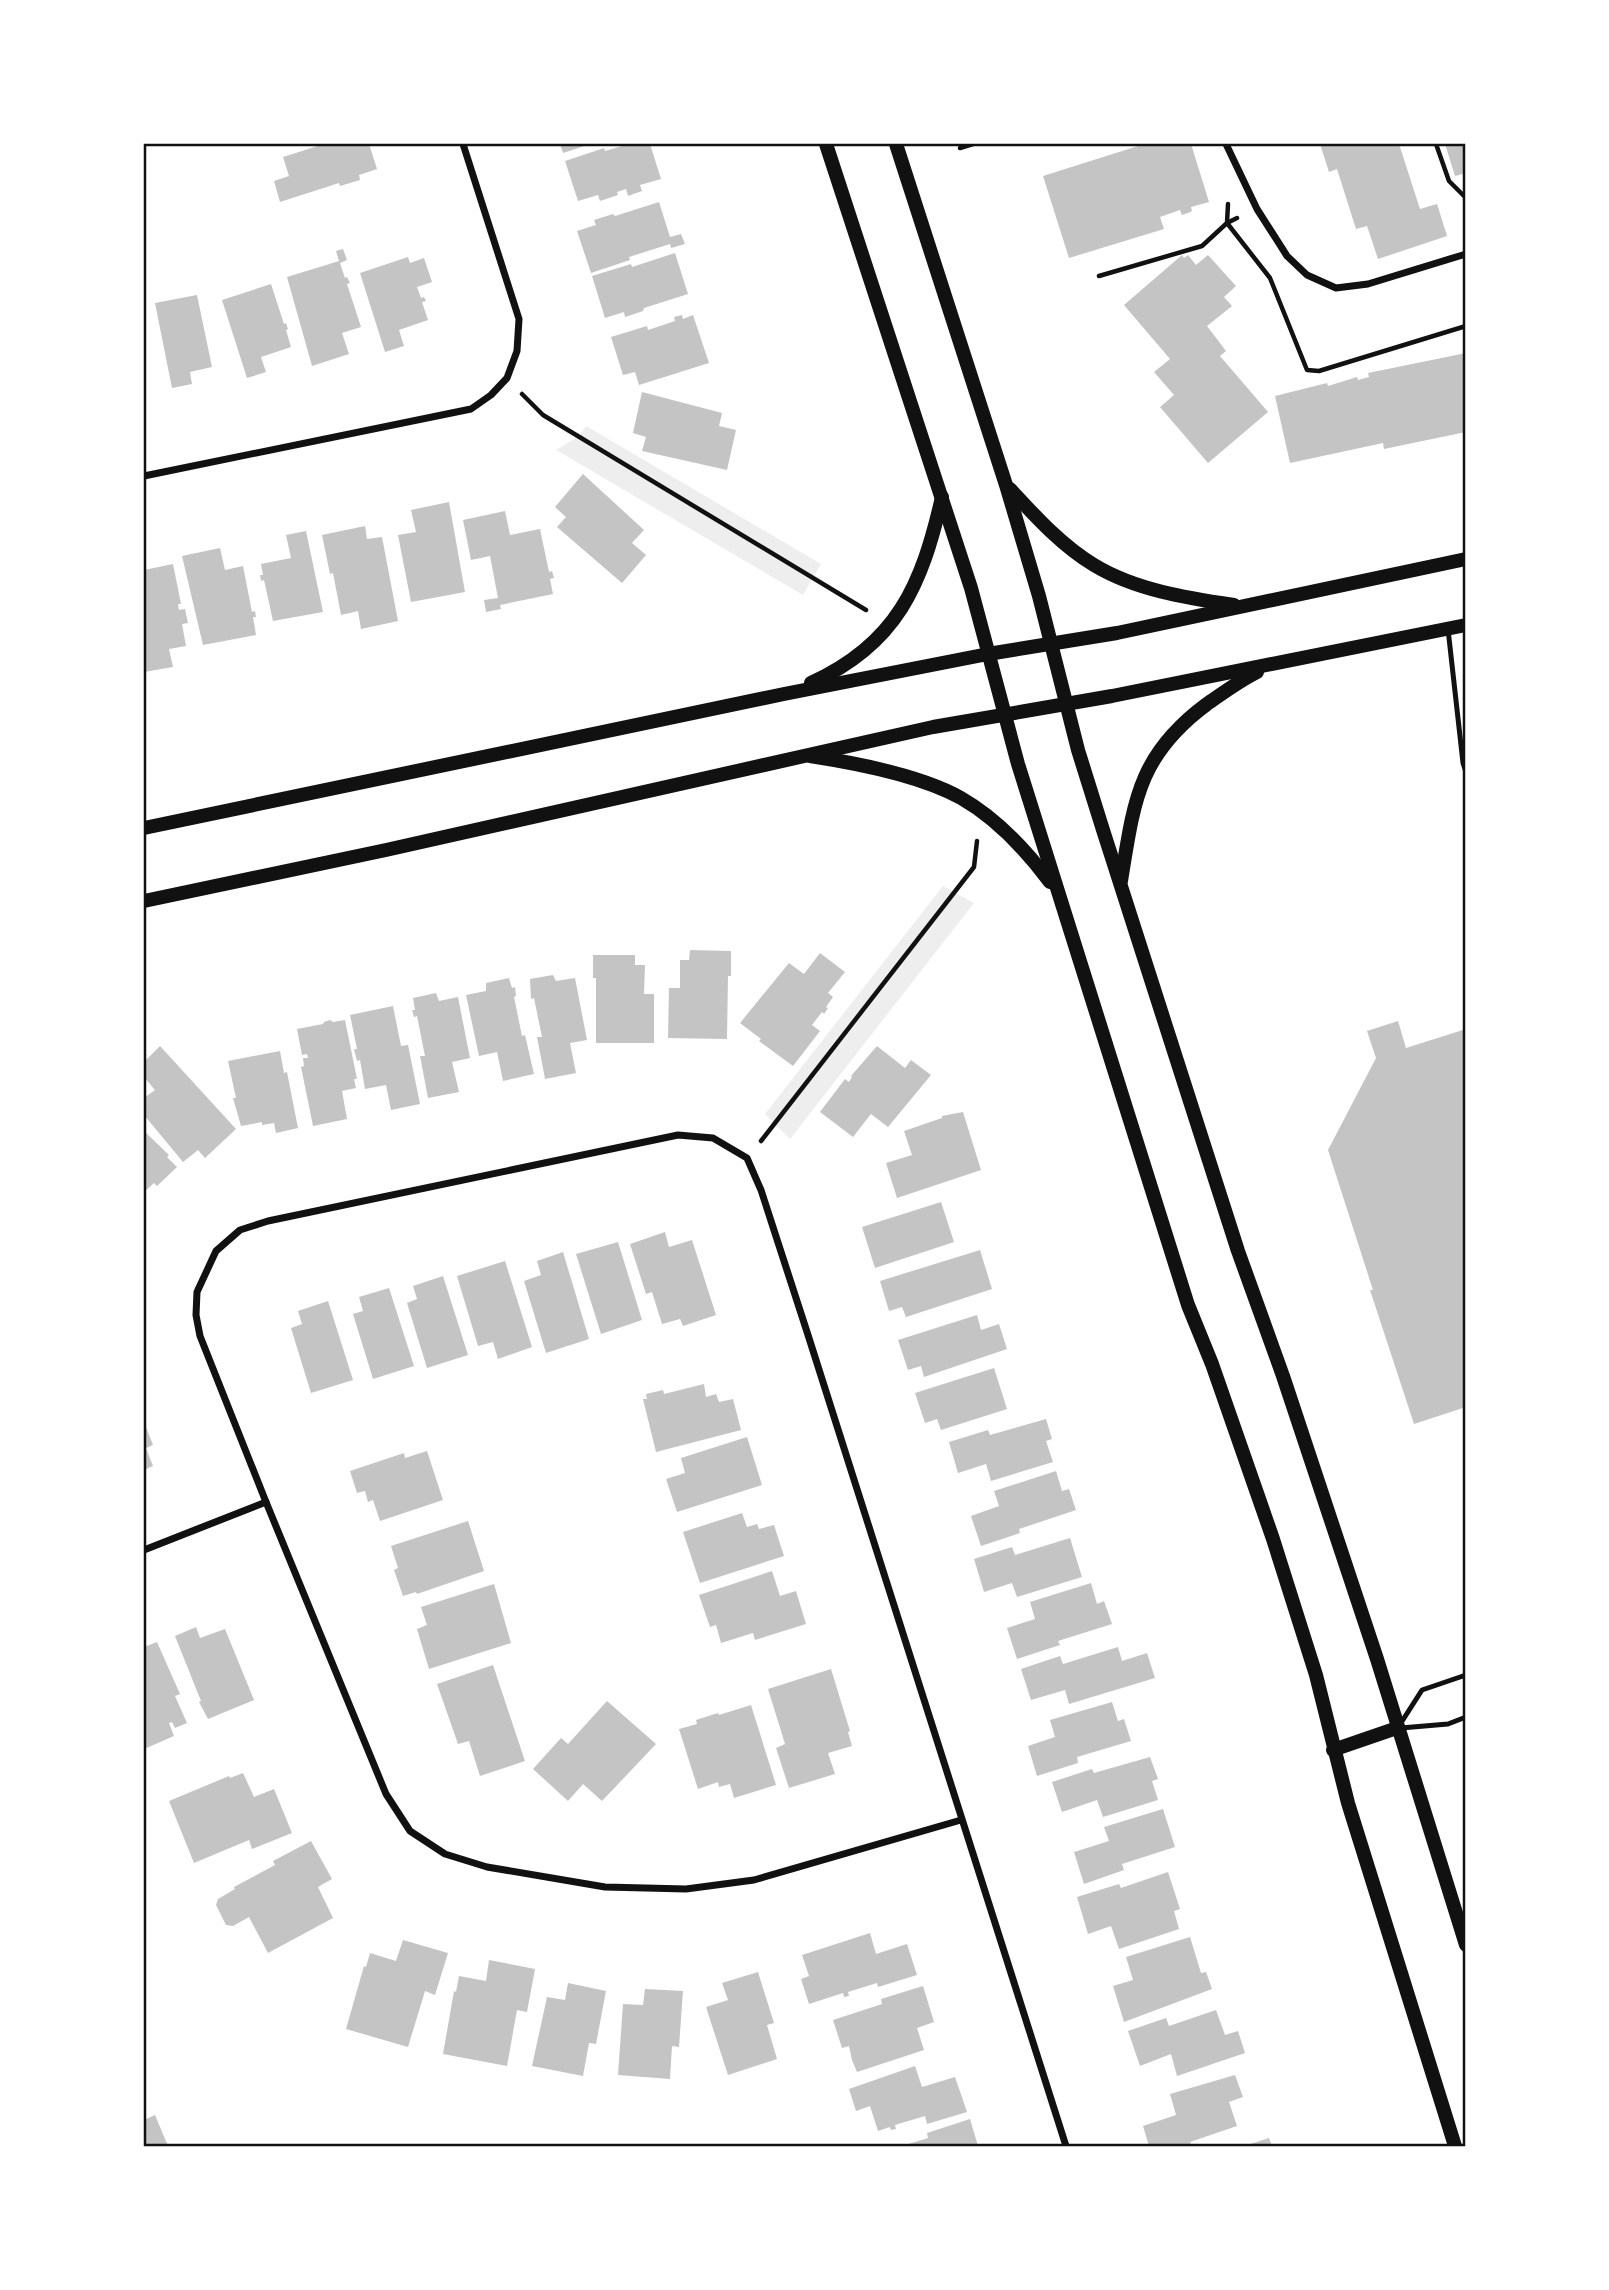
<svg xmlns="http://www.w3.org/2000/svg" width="1609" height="2290" font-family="'Zilla Slab',serif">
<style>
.green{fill:#eee}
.building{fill:#c4c4c4}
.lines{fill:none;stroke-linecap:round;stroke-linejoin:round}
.path{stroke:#111;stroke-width:4.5}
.service{stroke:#111;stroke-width:5}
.minor{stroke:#111;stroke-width:7}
.secondary{stroke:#111;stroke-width:14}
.neatline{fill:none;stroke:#111;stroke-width:2.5}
</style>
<rect width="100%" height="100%" fill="#fff"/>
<g class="green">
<polygon points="586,426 821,564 803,595 556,450 578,437"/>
<polygon points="943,886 974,903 790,1139 765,1114"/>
</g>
<g class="building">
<polygon points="324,144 369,144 377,169 359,175 360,180 340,186 339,183 280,202 274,181 289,176 283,157"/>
<polygon points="560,144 591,144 563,153"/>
<polygon points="629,144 650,144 661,179 640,185 642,191 628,196 626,189 617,192 618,195 600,201 598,195 578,201 565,161 604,148 605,151"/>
<polygon points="1137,144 1191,144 1209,202 1191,207 1192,211 1188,213 1182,215 1180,210 1160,217 1164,229 1069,258 1043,176 1138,146"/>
<polygon points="1320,144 1399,144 1420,209 1437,204 1447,236 1378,259 1367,226 1356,229 1337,169 1329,172"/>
<polygon points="1445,144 1466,144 1466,173 1455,176"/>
<polygon points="659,202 670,237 681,234 685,244 671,248 670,244 629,257 630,260 591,273 577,231 596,225 594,220 613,214 615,216"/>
<polygon points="343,249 347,260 340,263 345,278 347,277 350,283 347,284 361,327 342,333 349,354 312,366 287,277 339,261 336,251"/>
<polygon points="675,253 688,294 644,308 643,311 625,317 624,312 605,318 592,276 631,264 632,267"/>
<polygon points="1182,255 1184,258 1188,255 1196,265 1208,255 1236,286 1224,297 1232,306 1207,326 1226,351 1220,356 1268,412 1208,463 1160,407 1174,395 1154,372 1170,359 1124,305"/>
<polygon points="408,257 410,263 424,258 432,282 417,287 421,298 424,297 426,301 422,302 428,320 399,330 404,346 385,352 360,273"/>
<polygon points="271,284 284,324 286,323 288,329 286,330 291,347 261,357 266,372 247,378 222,300"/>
<polygon points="197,295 212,367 190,372 192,384 172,388 155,303"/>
<polygon points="682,315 683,319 693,315 709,363 639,385 635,372 623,375 611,337 647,326 648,330 675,321 674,317"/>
<polygon points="1466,353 1466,432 1384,449 1383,443 1290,463 1275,396 1327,383 1328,386 1357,377 1358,380 1369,377 1368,373"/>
<polygon points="642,392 722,413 719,426 736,430 727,470 642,451 646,437 633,433"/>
<polygon points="583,474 644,530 632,543 646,555 622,583 557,527 566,517 555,507"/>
<polygon points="449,502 465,592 411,602 398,535 416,532 411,510"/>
<polygon points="505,511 510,535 540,529 549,572 552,571 554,578 550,579 553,594 500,605 501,609 486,612 484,600 498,598 490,556 471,560 463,520"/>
<polygon points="365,526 367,539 382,537 398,621 361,629 358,611 341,615 333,573 330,574 322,535"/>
<polygon points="306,531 323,612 273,621 264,580 261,581 260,575 263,575 261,564 291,558 286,535"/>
<polygon points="220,548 225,570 243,566 252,612 255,611 256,617 253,617 256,635 203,645 182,556"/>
<polygon points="173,564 181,604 178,604 179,610 185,609 188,623 182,624 186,646 169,649 173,667 144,672 144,570"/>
<polygon points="690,950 731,951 731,976 728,976 727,1039 668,1038 669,988 680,988 680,960 689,960"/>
<polygon points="820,953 845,972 828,993 833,997 826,1007 828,1008 824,1014 822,1012 812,1025 820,1031 793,1066 759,1041 761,1039 740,1023 789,963 804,974"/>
<polygon points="593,955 635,955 635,965 645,965 644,994 654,994 654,1043 596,1043 596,978 593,978"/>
<polygon points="553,975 556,981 575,978 587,1040 570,1043 576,1073 545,1079 537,1037 542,1037 534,998 531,999 530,979"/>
<polygon points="509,978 512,988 515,987 516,996 514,997 522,1036 525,1035 534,1074 503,1081 497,1052 479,1056 466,995 486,991 486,983"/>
<polygon points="436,993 439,1001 458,997 470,1058 452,1062 459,1092 428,1098 420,1056 425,1056 417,1016 414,1017 412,1010 415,1010 413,998"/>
<polygon points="393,1006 401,1046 408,1045 420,1104 391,1110 386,1085 365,1089 360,1060 357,1061 354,1049 357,1049 350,1015"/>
<polygon points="330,1020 333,1022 345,1020 357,1079 354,1079 356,1088 342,1091 347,1119 313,1126 301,1067 304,1066 303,1058 308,1058 307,1054 302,1055 297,1029 323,1024 324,1022"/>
<polygon points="1398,1021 1406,1048 1466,1029 1466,1407 1414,1424 1370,1290 1373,1290 1328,1150 1376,1058 1367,1031"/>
<polygon points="160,1046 236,1129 205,1158 198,1150 183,1162 144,1115 144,1098 155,1090 144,1077 144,1062"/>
<polygon points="877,1046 905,1068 911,1060 931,1075 888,1127 871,1114 853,1137 820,1112 845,1079 849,1082 852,1077 851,1076"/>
<polygon points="280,1051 284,1073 287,1072 298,1128 276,1133 274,1123 262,1125 262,1122 241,1126 233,1098 236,1098 228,1061"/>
<polygon points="963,1112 981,1170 897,1198 886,1163 912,1155 904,1131 942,1118 942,1116"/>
<polygon points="144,1131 169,1155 167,1157 177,1167 157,1186 154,1183 144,1192"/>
<polygon points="941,1202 954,1242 875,1268 862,1227"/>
<polygon points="665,1232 669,1247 692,1240 716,1315 683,1326 680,1319 662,1324 652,1292 646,1294 630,1244"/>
<polygon points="618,1242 642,1320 601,1334 576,1254"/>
<polygon points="980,1250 992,1289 906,1317 902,1307 889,1311 880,1281"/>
<polygon points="563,1252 589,1339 546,1353 524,1281 541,1275 537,1261"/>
<polygon points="505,1261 532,1347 498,1359 493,1342 478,1346 457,1276"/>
<polygon points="443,1276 468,1355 427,1368 407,1303 417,1299 413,1286"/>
<polygon points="389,1288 414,1366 373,1379 353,1314 363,1311 359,1297"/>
<polygon points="328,1301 353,1380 311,1393 291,1328 302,1324 298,1311"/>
<polygon points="977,1315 981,1330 999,1324 1007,1349 924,1377 921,1366 908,1370 898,1340"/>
<polygon points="994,1368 1007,1409 941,1430 937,1419 925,1423 915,1393"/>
<polygon points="704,1384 706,1397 716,1394 719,1402 733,1399 741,1430 656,1452 643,1399 647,1399 646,1394 663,1390 664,1394"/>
<polygon points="1046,1419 1052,1439 1046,1441 1053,1462 991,1481 986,1464 958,1473 949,1442 988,1430 990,1435"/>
<polygon points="144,1422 153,1445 146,1448 153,1466 144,1470"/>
<polygon points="747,1437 762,1485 677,1512 666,1479 685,1473 681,1458"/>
<polygon points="427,1451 443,1500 380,1521 373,1500 368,1502 365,1491 357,1493 350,1471 404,1453 405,1458"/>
<polygon points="1056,1471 1062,1491 1069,1489 1076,1510 1019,1529 1020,1533 981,1546 971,1516 999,1506 994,1491"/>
<polygon points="742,1513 747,1527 757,1524 759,1529 774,1525 784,1556 700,1583 683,1532"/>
<polygon points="468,1521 484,1571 417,1594 416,1592 403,1596 394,1570 398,1568 391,1546"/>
<polygon points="1070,1538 1082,1577 1017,1597 1012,1583 984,1592 974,1559 1012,1547 1015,1555"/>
<polygon points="772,1571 780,1596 796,1591 806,1624 755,1640 753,1633 721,1643 716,1625 710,1627 699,1595"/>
<polygon points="1091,1583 1097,1604 1104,1601 1112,1624 1058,1641 1060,1645 1017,1659 1007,1628 1035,1619 1030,1602"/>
<polygon points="494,1584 511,1643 429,1669 417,1629 427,1625 421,1607"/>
<polygon points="196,1627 200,1638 225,1629 254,1700 208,1719 199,1702 201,1701 175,1636"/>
<polygon points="157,1642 180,1694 175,1696 187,1723 175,1728 172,1722 169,1723 174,1736 144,1749 144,1647"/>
<polygon points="1118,1647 1122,1661 1147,1653 1155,1678 1069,1704 1065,1690 1031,1700 1021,1669 1060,1656 1063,1664"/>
<polygon points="493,1665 525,1761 480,1776 469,1741 458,1744 437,1684"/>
<polygon points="831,1669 850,1731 848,1732 852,1746 828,1753 835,1774 789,1788 776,1748 785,1744 768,1689"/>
<polygon points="607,1701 656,1744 602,1801 583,1784 568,1801 533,1769 561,1738 568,1744"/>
<polygon points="1112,1702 1118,1721 1124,1719 1131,1741 1077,1757 1078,1763 1037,1776 1028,1746 1055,1737 1050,1720"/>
<polygon points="751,1705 776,1785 734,1798 730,1784 719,1787 718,1782 698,1789 679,1729 697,1724 696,1720 718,1713 719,1715"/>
<polygon points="1150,1757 1158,1779 1152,1781 1158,1800 1103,1817 1097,1800 1062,1812 1052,1782 1092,1769 1094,1773"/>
<polygon points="243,1773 254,1797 274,1789 292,1833 252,1849 249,1840 194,1863 169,1801 229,1776 230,1778"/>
<polygon points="1163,1809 1175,1847 1122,1864 1124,1870 1084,1884 1074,1852 1109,1841 1104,1827"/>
<polygon points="311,1841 332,1879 318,1887 333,1918 268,1953 249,1917 233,1926 226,1925 216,1905 218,1899 235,1889 234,1887 275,1865 273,1861"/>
<polygon points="1168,1872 1180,1909 1174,1911 1179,1929 1119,1949 1111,1926 1088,1934 1077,1897 1119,1884 1121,1888"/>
<polygon points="870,1933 876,1954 907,1944 917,1975 878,1987 877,1983 848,1992 849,1996 844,1997 843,1993 809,2004 801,1979 809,1976 802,1955"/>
<polygon points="1190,1937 1201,1973 1206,1972 1212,1989 1124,2022 1113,1986 1133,1980 1126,1957"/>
<polygon points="403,1940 448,1953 435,1995 425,1991 408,2047 346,2029 364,1966 366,1967 370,1953 396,1961"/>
<polygon points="489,1960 535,1969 527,2012 517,2010 507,2066 443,2054 454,1991 456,1992 459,1976 486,1981"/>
<polygon points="758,1972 774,2023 767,2025 777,2059 728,2075 706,2007 728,2000 722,1983"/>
<polygon points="568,1983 606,1991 596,2044 589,2043 583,2076 532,2066 547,1997 565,2000"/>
<polygon points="923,1986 934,2022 917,2028 924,2050 857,2072 852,2060 849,2046 842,2048 833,2020 882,2004 881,1999"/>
<polygon points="645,1989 683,1991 679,2047 672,2046 670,2079 618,2075 623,2004 643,2005"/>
<polygon points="1216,2010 1225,2035 1238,2031 1245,2053 1177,2076 1171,2054 1140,2066 1128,2031 1166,2018 1169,2026"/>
<polygon points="915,2066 922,2087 955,2077 967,2112 927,2124 925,2116 895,2125 896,2129 891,2130 890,2127 878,2131 870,2106 856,2111 849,2089"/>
<polygon points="1235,2075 1243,2097 1229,2102 1237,2126 1190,2142 1192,2146 1149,2146 1143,2126 1176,2115 1170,2094"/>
<polygon points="155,2115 168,2146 144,2146 144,2120"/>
<polygon points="970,2119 978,2146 902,2146 928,2138 927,2133"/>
<polygon points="1269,2138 1272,2146 1244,2146"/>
</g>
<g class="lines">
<g class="path">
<polyline points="1436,144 1449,181 1466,198"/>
<polyline points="960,148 973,144"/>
<polyline points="1237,218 1227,223 1270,278 1307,370 1319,371 1466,326"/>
<polyline points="1099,276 1202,246 1227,223 1228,204"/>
<polyline points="522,394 543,415 866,610"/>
<polyline points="761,1141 974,867 977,841"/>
</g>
<g class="service">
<polyline points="1448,629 1463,763 1466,772"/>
<polyline points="1399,1726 1422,1690 1466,1675"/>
<polyline points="1401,1728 1448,1724 1466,1717"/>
</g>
<g class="minor">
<polyline points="1226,144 1257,209 1287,256 1307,275 1336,288 1368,284 1466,254"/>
<polyline points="144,476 471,409 491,395 507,378 517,351 519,319 463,144"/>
<polyline points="144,1550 266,1502"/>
<path d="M961,1820L754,1880L686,1889L605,1887L487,1867L445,1854L410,1831L386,1794L266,1502L200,1336L196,1315L197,1292L216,1251L240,1230L268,1221L678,1135L713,1138L747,1158L761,1190C865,1508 963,1828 1066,2146"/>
</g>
<g class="secondary">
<polyline points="826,144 971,588 1018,764 1188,1305 1212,1364 1273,1539 1316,1675 1348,1803 1455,2146"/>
<polyline points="896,144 1006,485 1039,596 1078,750 1103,830 1238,1251 1283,1376 1377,1659 1466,1945"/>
<path d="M1010,489C1035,516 1062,546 1094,565C1135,590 1187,598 1234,605"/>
<path d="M811,683C897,644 922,585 942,497"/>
<path d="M810,756C856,763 920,775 961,798C996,818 1026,850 1050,882"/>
<polyline points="144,828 784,694 988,654 1117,633 1466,559"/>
<path d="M1121,881C1134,801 1138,755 1207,704C1223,693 1239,681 1257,672"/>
<polyline points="144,901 386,850 933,727 1112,696 1466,625"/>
<polyline points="1333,1750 1397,1728"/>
</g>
</g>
<rect width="1609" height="2290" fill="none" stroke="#ffffff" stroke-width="290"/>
<rect x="145" y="145" width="1319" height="2000" class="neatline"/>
</svg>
